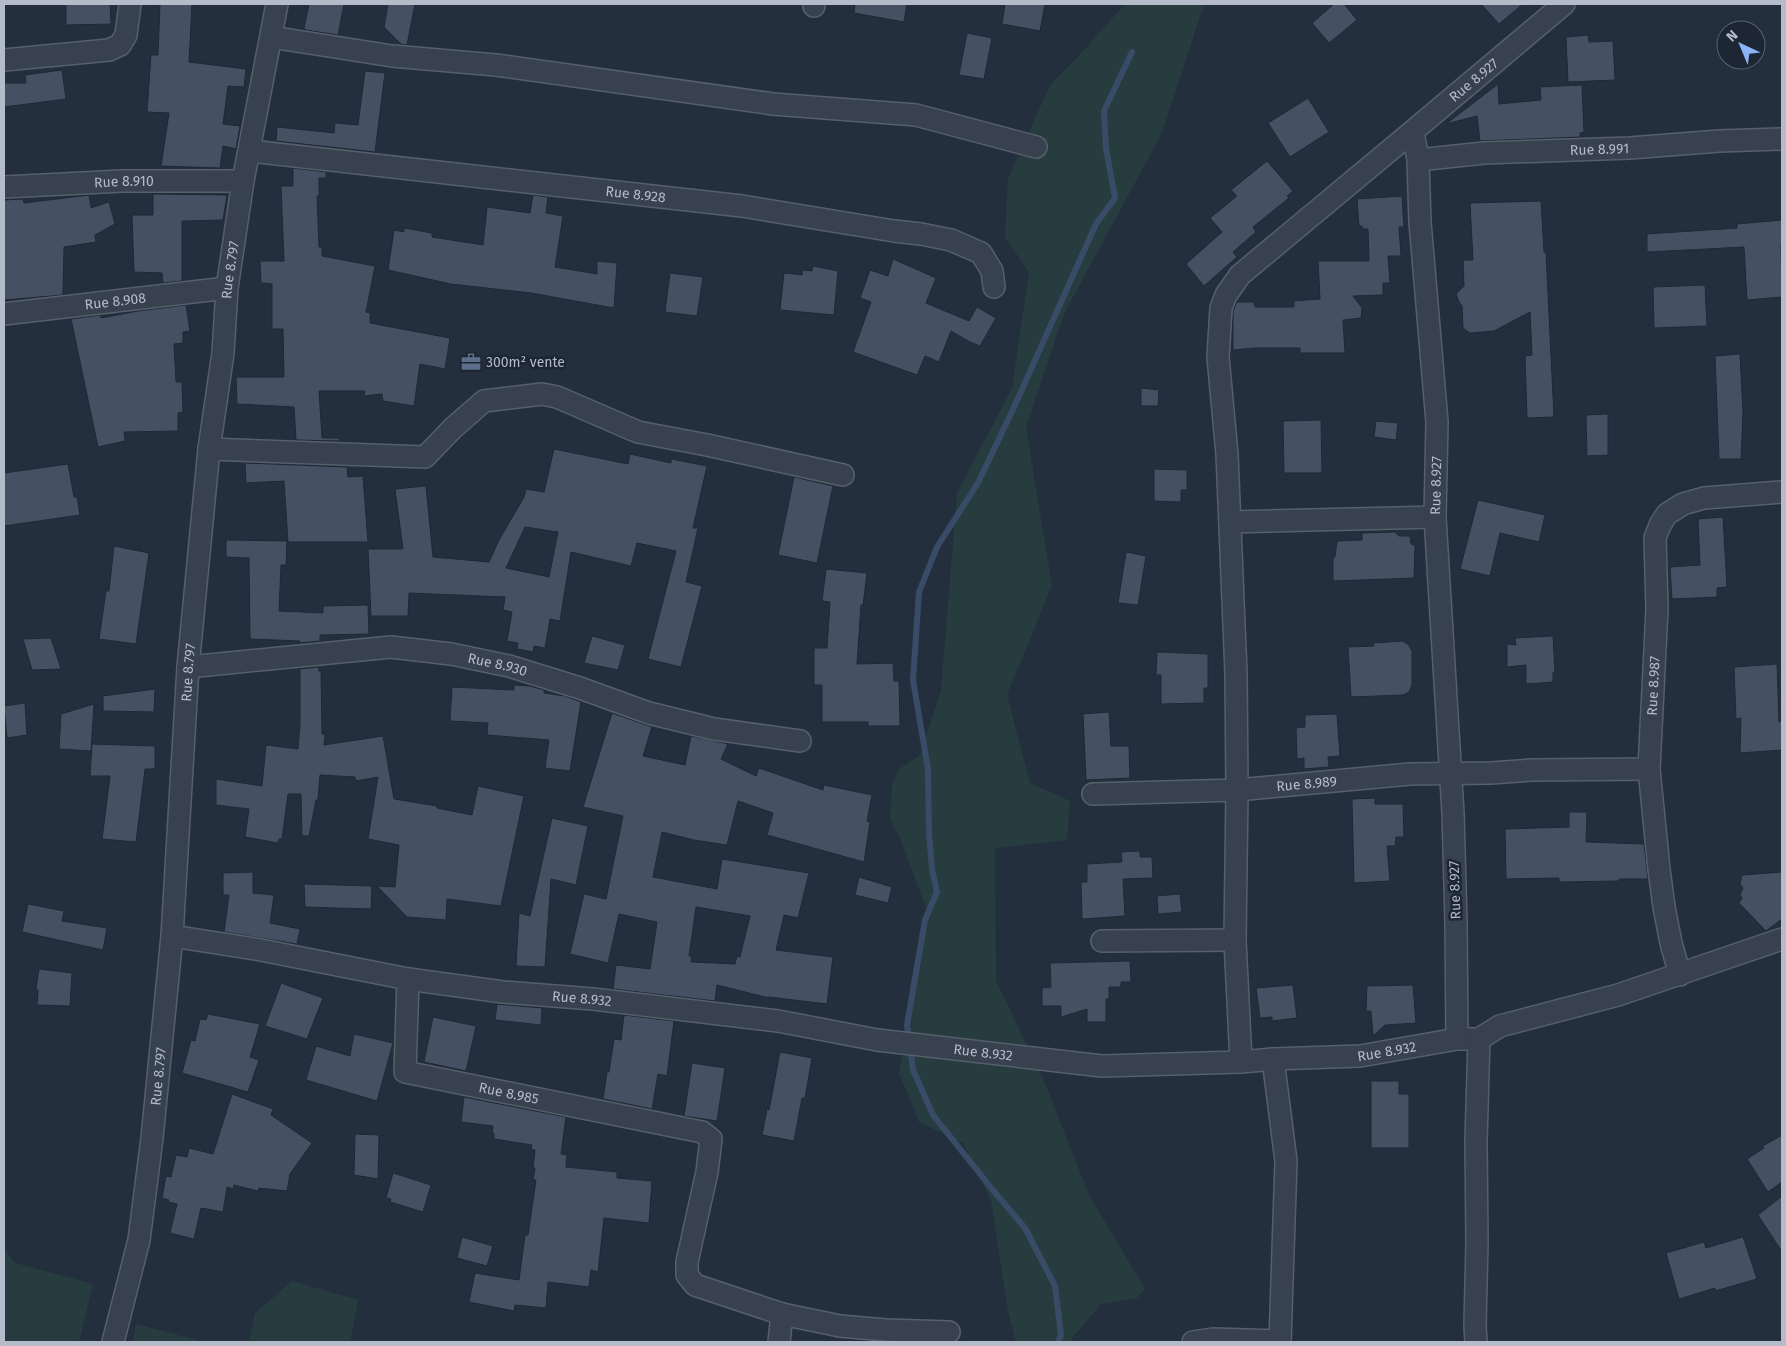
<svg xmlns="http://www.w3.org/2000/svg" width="1786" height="1346" font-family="'Fira Sans',sans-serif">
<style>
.green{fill:#263c3f}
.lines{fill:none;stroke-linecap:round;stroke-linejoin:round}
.stream{stroke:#394c67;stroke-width:6}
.building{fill:#455162;stroke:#1f2835;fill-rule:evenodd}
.minor-casing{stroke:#565f6c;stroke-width:24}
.minor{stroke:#38414e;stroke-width:21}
.labels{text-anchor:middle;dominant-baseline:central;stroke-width:5;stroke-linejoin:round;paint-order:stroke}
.street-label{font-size:14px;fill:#b4bcc9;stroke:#1d2633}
.poi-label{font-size:14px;fill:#b4bcc9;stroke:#1d2633;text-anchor:start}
</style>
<rect width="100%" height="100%" fill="#242f3e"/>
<g class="green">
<polygon points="1125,4 1204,4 1162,133 1064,314 1026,427 1052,585 1007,695 1030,783 1070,801 1067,840 995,848 996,980 1047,1088 1089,1195 1145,1289 1137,1298 1101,1304 1072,1338 1072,1342 1016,1342 1008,1311 991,1201 963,1143 919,1122 899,1073 927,911 900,838 890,819 892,786 899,769 920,755 941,690 957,493 1012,388 1029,272 1005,237 1008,179 1050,85 1076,59"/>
<polygon points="4,1249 15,1263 93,1284 79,1342 4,1342"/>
<polygon points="292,1281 358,1300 350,1342 249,1342 255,1313"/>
<polygon points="136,1324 205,1342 133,1342"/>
</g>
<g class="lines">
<polyline class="stream" points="1058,1342 1061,1335 1055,1286 1025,1228 992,1189 933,1115 913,1070 907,1025 925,920 937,892 932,869 929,834 928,769 913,680 919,592 937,547 978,483 1015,405 1096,224 1115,198 1106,148 1104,111 1132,52"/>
</g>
<g class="building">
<polygon points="66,4 110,4 111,24 66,25"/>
<polygon points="160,4 192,4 189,62 246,69 244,87 228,86 223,124 240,126 236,149 223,146 220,168 161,166 169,113 147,112 151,55 158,55"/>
<polygon points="309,4 344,4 338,35 306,30 304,28"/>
<polygon points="388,4 415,4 407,45 401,44 384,27"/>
<polygon points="855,4 907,4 904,22 854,13"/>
<polygon points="1005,4 1045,4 1040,31 1002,24"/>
<polygon points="1334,4 1344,4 1357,20 1329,43 1312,23"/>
<polygon points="1481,4 1523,4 1499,24"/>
<polygon points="967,33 992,38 984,79 959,75"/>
<polygon points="1588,35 1589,42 1613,41 1615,80 1568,82 1566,37"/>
<polygon points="62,70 66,99 4,107 4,83 26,83 25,75"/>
<polygon points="365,71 385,73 375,152 276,141 277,127 334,133 335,123 358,125"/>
<polygon points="1498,84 1499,104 1541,100 1540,87 1582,85 1584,132 1580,133 1580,137 1480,141 1477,116 1446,124"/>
<polygon points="1308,98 1329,132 1290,157 1268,123"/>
<polygon points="1267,161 1293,191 1287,196 1289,198 1253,227 1256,232 1233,252 1237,257 1204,286 1186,264 1222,232 1210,218 1237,196 1231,190"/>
<polygon points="293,168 326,172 326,178 319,178 319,196 317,196 319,247 322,247 322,256 375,266 366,312 370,313 370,323 450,338 445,369 420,364 414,406 383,401 382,394 364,396 365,391 319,391 322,438 339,438 339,441 296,440 294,407 237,404 236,377 284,377 283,329 272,329 272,284 261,283 260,261 284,261 281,186 293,186"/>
<polygon points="153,194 227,195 223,220 182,221 182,281 163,283 162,273 134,272 132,215 153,215"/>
<polygon points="89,195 91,208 109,202 115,224 95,235 96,242 64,247 63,295 4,300 4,200 23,199 24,203"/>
<polygon points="533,195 548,197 546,213 563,216 555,267 597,274 597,261 617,263 614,308 531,293 451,284 388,270 394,230 404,232 404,228 432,233 432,237 483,245 487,207 530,213"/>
<polygon points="1402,196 1404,227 1399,227 1401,256 1388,256 1390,283 1383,283 1383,295 1353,296 1362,308 1361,318 1343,320 1345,353 1300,353 1300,348 1256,348 1233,350 1233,311 1237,302 1254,302 1255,307 1294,307 1294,301 1320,299 1318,261 1369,261 1368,229 1363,229 1362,226 1359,226 1357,199"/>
<polygon points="1541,201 1544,252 1546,252 1554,417 1527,418 1525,356 1532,355 1530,312 1494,331 1470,333 1463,328 1462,306 1459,302 1456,294 1464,286 1463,260 1473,260 1470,203"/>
<polygon points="1782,220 1782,245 1781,245 1782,297 1747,300 1744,247 1647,252 1647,234 1737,228 1737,224"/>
<polygon points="893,259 936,278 926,303 969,321 977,307 996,318 980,346 970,342 951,331 939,362 925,356 917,375 853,352 871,302 860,298 870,270 888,276"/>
<polygon points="813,266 838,271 834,315 780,310 784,273 802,275 803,270 812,271"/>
<polygon points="670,273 703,277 697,316 665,312"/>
<polygon points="1705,285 1707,326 1654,328 1653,287"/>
<polygon points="186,305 190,331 183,332 183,343 174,344 176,382 182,382 183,412 178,413 178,431 124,432 125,441 98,447 71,319 101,315 101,318 138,311"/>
<polygon points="1740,354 1743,413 1741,459 1719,459 1715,356"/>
<polygon points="1141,388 1159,390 1158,406 1141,406"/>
<polygon points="1608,414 1608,455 1587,456 1586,415"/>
<polygon points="1321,420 1322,473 1284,473 1283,421"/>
<polygon points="1376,421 1398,423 1396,440 1374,437"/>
<path d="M554,449L628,464L630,454L671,463V459L707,466L693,528H698L686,582L702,586L681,667L648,659L676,551L637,543L631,566L571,552L560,621L550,619L545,648L534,646L533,652L517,649L518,643L507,641L512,612L503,610L505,597L409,593L408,616H371L368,549H403L395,489L426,486L433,557L489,562L499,540L524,497L526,489L544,492ZM525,527L558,532L549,577L506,568Z"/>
<polygon points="245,463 347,467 348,477 363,476 368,542 288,542 284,481 246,483"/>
<polygon points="68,464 74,497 77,497 80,515 4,526 4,473"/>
<polygon points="1154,469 1187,470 1187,490 1181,490 1181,502 1154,501"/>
<polygon points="794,477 833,486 817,563 778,555"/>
<polygon points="1478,500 1545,515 1539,542 1500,533 1490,576 1460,569"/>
<polygon points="1723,517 1727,587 1717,588 1717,597 1672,599 1670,567 1700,565 1698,519"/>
<polygon points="1395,532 1399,536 1410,536 1411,544 1415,545 1414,578 1333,581 1333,557 1335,557 1337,541 1362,540 1362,533"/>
<polygon points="226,540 287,541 286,565 281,565 279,611 323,613 323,606 368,605 369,634 320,635 320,641 300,643 300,641 250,639 249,558 226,557"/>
<polygon points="114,546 149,553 136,644 99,639 106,591 109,591"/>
<polygon points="1126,552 1146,556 1138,605 1118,603"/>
<polygon points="826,569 867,573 863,605 861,605 857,664 893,663 894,681 899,681 900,726 868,726 868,722 822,722 822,685 814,685 814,648 827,648 830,602 822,601"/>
<polygon points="592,636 625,645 618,670 584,663"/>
<polygon points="1553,636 1555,673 1553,672 1553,682 1526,684 1526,665 1507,667 1507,644 1516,645 1515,638"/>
<polygon points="51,638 61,669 32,670 23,639"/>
<polygon points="1402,641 1408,644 1412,651 1412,685 1409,692 1403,695 1351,697 1348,647 1374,646 1373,643"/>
<polygon points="1157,652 1208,654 1208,688 1204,688 1204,703 1161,704 1161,675 1156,675"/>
<polygon points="1777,664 1779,722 1782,721 1782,750 1740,753 1741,718 1736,719 1734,667"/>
<polygon points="319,667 319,671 321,671 322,734 325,734 324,745 383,736 394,799 437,806 437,808 472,815 478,786 524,796 501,906 447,899 446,920 407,917 377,886 395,887 399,845 368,839 378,777 356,781 355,777 320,775 318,800 316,800 309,836 302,836 301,794 288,794 282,839 279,839 278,843 245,837 249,809 216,805 216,779 262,786 266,745 298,749 300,724 300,669"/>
<polygon points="514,685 530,686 544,690 544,693 565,696 581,702 570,771 545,768 549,740 487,735 488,723 450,721 452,687 514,690"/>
<polygon points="155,689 154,712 103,711 103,696"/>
<polygon points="25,703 27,735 7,738 4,706"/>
<polygon points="94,704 91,751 59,749 61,714"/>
<polygon points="1109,712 1111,746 1129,746 1130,778 1086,780 1083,714"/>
<path d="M612,713L652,727L643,756L685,765L691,736L728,744L721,759L756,776L759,768L823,790L824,785L872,795L867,821L870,822L864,862L767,835L773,813L738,801L727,845L694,840L662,832L653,877L717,889L722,859L809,873L798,918L784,915L776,950L833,957L827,1004L769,997V998L717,985L715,1001L613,989L616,965L650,969L657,922L619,914L608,963L570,954L584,894L606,899L623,816L583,807ZM696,907L750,916L740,957L737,956L735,964L691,962L692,956H689Z"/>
<polygon points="1337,714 1340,756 1328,757 1329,767 1304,769 1304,758 1297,759 1296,728 1305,727 1305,715"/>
<polygon points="92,744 155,746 155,769 145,769 136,842 102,839 110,776 90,776"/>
<polygon points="1375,798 1375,804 1403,804 1404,837 1396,837 1395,846 1387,846 1390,881 1354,883 1352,799"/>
<polygon points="1569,812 1587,812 1586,842 1644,844 1648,879 1619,879 1619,881 1559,882 1559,878 1506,879 1505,829 1569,827"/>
<polygon points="552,818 588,826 576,885 551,879 545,967 516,966 519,913 530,916"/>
<polygon points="1140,851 1140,857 1152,857 1153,878 1123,879 1125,916 1082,919 1081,882 1087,882 1087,864 1122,862 1121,852"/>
<polygon points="253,872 253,893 274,895 270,923 300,929 297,944 224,932 229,895 223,895 223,873"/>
<polygon points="1782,872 1782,919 1766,931 1739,903 1742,898 1740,895 1743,888 1740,884 1742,875"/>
<polygon points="859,877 892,887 888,903 855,895"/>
<polygon points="304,884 372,886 371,909 305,907"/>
<polygon points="1180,894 1182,912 1158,914 1157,896"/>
<polygon points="28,904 64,911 62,921 107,928 103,950 22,932"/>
<polygon points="1130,961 1131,982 1121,982 1121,987 1109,987 1109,999 1106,999 1106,1022 1087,1022 1087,1009 1061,1017 1061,1006 1042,1006 1042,988 1051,987 1050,963"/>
<polygon points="39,969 72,973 70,1006 37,1005 38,991 36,988"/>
<polygon points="281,983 323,998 307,1039 265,1026"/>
<polygon points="1293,985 1297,1018 1272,1021 1272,1017 1260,1018 1256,988"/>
<polygon points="1413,985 1416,1023 1385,1025 1373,1036 1371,1011 1366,1011 1367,986"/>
<polygon points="497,1004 542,1008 541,1025 495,1020"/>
<polygon points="208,1014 260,1024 250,1057 259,1060 248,1092 182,1073 191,1040 195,1041 200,1019 206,1020"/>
<polygon points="624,1015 674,1021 667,1076 658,1074 652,1109 603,1099 607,1072 609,1072 614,1039 621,1040"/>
<polygon points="433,1017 476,1026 466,1071 424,1062"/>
<polygon points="354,1034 393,1043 377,1101 306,1080 316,1046 350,1056"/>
<polygon points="780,1052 812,1058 805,1098 802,1098 794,1141 762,1135 767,1109 769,1110"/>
<polygon points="692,1063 725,1068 717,1121 684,1116"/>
<polygon points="1371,1081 1399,1081 1399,1094 1409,1094 1409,1148 1371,1148"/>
<polygon points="232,1094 273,1109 271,1115 312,1143 290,1174 287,1191 259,1188 258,1191 234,1185 233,1189 227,1187 223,1212 201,1208 194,1239 170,1233 177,1204 168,1202 169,1200 162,1198 166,1176 171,1177 176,1155 187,1157 189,1148 213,1154"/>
<polygon points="464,1097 566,1117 561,1154 567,1155 566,1167 617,1172 617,1178 652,1181 649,1223 604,1218 598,1272 591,1270 589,1287 548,1282 546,1308 515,1305 514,1311 469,1302 475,1273 519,1280 525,1235 528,1235 536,1180 533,1180 535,1168 533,1168 535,1150 531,1149 532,1145 494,1139 494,1133 492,1133 493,1126 461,1122"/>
<polygon points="355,1134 379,1135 378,1179 354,1175"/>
<polygon points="1782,1135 1782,1182 1768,1192 1747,1159 1764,1148 1763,1146"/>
<polygon points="393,1173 431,1185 423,1212 390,1202 391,1199 386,1198"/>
<polygon points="1782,1196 1782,1252 1758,1215"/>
<polygon points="462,1237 493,1246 487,1266 457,1258"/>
<polygon points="1743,1237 1757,1279 1715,1291 1715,1288 1679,1299 1666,1253 1704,1242 1706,1248"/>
</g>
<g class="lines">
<defs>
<g id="minor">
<polyline points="814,6 814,4"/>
<polyline points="271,37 392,56 496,65 773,104 916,115 1036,147"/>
<polyline points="4,60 109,50 120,45 126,35 130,4"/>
<path id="s1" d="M250,151L742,206L894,231L921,234L951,240L981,253L992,271L994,287"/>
<path id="s2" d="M1418,160L1484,153L1630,148L1719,141L1782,139"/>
<path id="s3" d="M4,187L122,181H243"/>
<path id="s4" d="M4,314L227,288"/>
<polyline points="209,449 425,457 453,428 484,401 542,394 557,397 638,432 707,445 843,475"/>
<polyline points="1230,522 1435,517"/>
<path id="s5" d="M188,667L391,647L451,654L509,666L580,688L649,713L714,729L800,741"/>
<polyline points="1093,794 1237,790 1236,673 1227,454 1218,357 1221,308 1226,295 1240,275 1413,131"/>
<path id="s6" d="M172,936L261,950L408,979L503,992L593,999L778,1021L877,1040L1102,1066L1241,1062L1273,1059L1360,1056L1457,1039H1479L1500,1026L1618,995L1782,939"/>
<polyline points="1102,941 1235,940"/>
<path id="s7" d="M1680,975L1671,943L1664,907L1659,869L1649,769L1657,609L1655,538L1660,525L1667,514L1683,504L1704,498L1782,492"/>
<path id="s8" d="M408,979L405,1072L702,1132L711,1139L707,1172L687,1262V1275L695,1285L782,1314L779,1342"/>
<path id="s9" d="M1457,1039L1456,923L1453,813L1435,517L1437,422L1420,222L1418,160L1413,131L1564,4"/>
<polyline points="1273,1059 1286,1161 1280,1342"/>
<path id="s10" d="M1241,1062L1235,940L1237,790L1410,774L1491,773L1532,770L1649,769"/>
<polyline points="782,1314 840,1326 886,1330 949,1332"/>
<path id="s11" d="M113,1342L139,1240L152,1138L172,936L188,667L209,449L223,353L227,288L243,181L277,4"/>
<polyline points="1193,1342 1213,1339 1280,1341"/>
<polyline points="1476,1342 1475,1326 1477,1242 1476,1141 1479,1039"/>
</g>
</defs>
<use href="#minor" class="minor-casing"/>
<use href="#minor" class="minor"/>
</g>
<defs>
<symbol id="office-bare" viewBox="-9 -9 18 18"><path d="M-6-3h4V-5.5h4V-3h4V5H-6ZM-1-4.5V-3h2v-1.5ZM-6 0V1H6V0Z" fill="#5c6f8a" stroke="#1d2633" stroke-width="2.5" paint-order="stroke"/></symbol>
</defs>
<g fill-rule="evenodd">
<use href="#office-bare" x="457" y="348" width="28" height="28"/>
</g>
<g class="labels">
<g class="street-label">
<text stroke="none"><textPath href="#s9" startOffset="989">Rue 8.927</textPath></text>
<text stroke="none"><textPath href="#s2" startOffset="182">Rue 8.991</textPath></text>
<text stroke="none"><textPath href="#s3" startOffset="120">Rue 8.910</textPath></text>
<text stroke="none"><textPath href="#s1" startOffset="388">Rue 8.928</textPath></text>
<text stroke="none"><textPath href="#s11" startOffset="1080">Rue 8.797</textPath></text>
<text stroke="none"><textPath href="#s4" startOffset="112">Rue 8.908</textPath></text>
<text stroke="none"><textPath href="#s9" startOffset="554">Rue 8.927</textPath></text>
<text stroke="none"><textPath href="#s5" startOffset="312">Rue 8.930</textPath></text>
<text stroke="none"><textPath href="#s11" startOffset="675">Rue 8.797</textPath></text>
<text stroke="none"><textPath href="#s7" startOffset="292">Rue 8.987</textPath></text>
<text stroke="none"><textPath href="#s10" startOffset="342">Rue 8.989</textPath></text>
<text transform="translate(1455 890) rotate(-92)">Rue 8.927</text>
<text stroke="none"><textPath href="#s6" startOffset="415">Rue 8.932</textPath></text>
<text stroke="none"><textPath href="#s6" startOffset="1225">Rue 8.932</textPath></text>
<text stroke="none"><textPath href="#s6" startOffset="820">Rue 8.932</textPath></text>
<text stroke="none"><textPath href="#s11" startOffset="270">Rue 8.797</textPath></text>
<text stroke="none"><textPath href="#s8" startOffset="199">Rue 8.985</textPath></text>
</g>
<g class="poi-label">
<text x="486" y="362">300m² vente</text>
</g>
</g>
<rect width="1786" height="1346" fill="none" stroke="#b4bcc9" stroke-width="10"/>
<g transform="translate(1741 45) rotate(316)"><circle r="24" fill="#1d2633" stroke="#59626f"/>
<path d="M0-4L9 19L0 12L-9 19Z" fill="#8ab4f8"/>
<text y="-8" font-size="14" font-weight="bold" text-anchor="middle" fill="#b4bcc9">N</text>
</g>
</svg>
